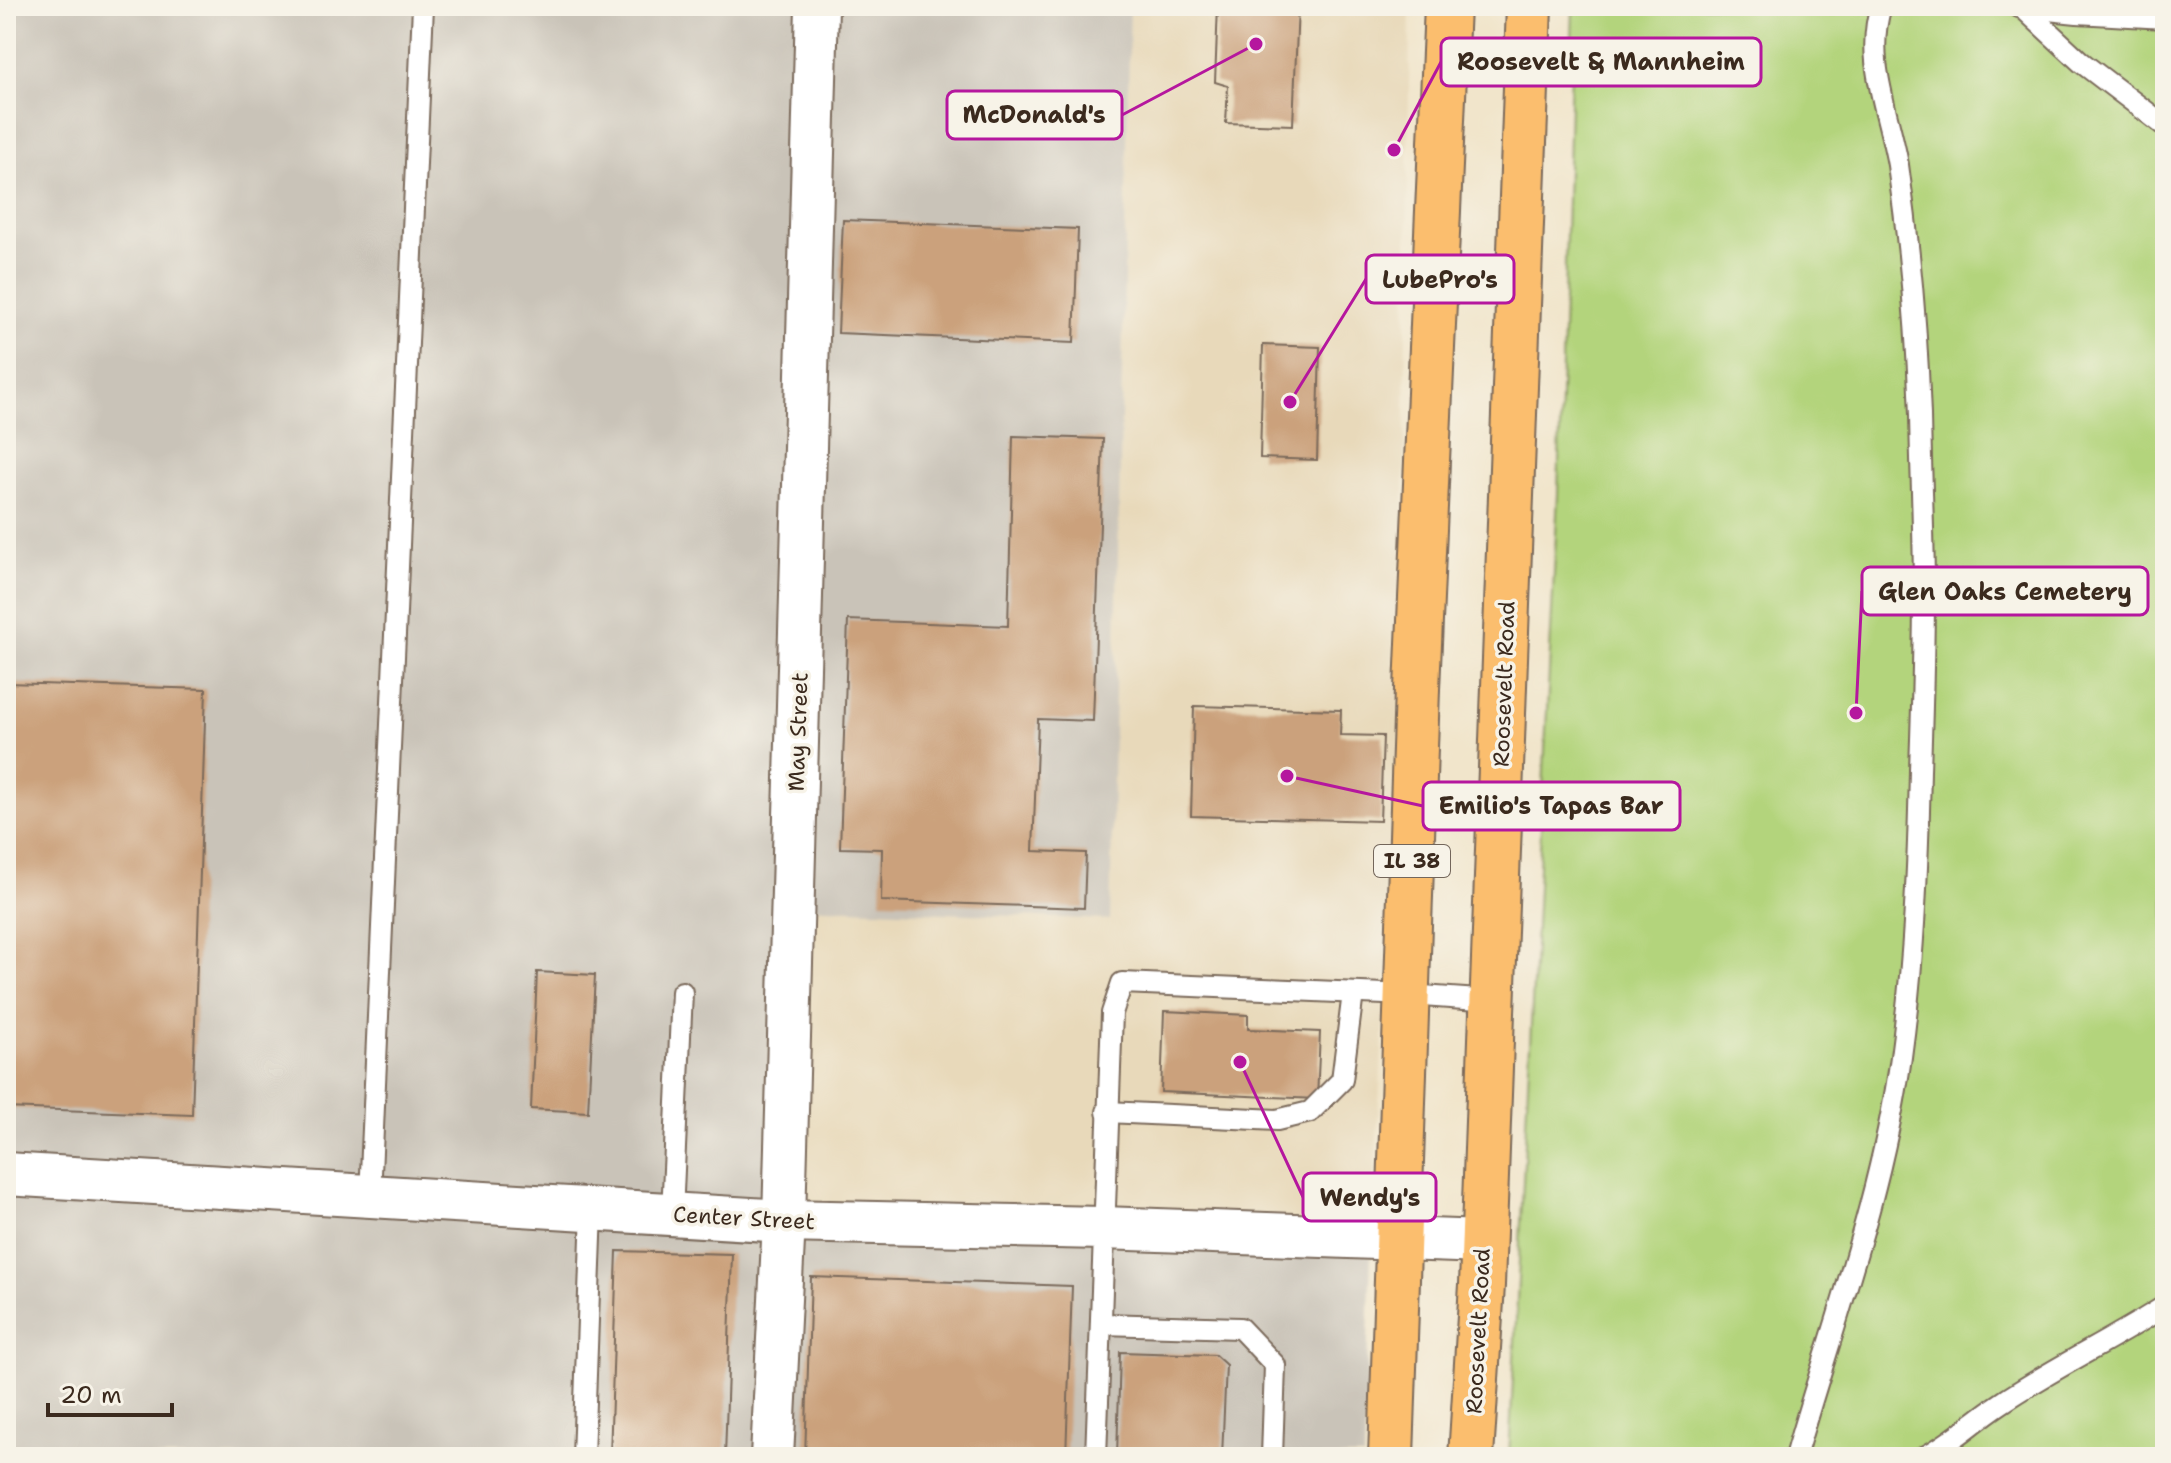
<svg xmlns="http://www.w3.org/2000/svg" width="2171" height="1463" font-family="'Shantell Sans',sans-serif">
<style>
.built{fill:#e8d9ba}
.industrial{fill:#c9c3b8}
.green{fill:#b3d47b;stroke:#777f4c;stroke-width:2}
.building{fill:#cba17b}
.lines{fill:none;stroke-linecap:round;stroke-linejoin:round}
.service-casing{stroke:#7b6b5b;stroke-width:24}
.minor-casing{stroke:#7b6b5b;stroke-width:46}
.primary-casing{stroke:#7b6b5b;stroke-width:48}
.service{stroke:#fff;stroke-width:20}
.minor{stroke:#fff;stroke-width:42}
.primary{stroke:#fbbe6e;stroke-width:44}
.labels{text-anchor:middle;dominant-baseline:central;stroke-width:7;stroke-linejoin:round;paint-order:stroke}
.shield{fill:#f7f3e8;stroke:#73665b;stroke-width:2}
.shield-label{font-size:20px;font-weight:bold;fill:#3b2a1e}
.street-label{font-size:22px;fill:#3b2a1e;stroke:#f7f3e8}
.leader{fill:none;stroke:#b5179e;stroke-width:3}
.callout-dot{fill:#b5179e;stroke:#f7f3e8;stroke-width:3}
.callout{fill:#f7f3e8;stroke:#b5179e;stroke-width:3}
.callout-label{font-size:24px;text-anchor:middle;font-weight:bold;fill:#3b2a1e}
</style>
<rect width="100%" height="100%" fill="#f7f3e8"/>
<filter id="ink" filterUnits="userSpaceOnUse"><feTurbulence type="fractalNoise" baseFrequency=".0125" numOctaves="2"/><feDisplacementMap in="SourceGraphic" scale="16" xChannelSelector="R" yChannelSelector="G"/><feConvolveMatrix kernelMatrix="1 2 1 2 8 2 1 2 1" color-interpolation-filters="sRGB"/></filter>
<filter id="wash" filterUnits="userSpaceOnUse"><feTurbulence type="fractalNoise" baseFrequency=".006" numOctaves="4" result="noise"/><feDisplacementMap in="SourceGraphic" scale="32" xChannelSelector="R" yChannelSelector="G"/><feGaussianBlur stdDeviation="1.8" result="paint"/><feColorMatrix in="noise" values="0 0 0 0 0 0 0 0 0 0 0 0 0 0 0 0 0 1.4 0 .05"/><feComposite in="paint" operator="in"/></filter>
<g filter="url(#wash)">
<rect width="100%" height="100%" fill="#f1e5cb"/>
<polygon class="built" points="1130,6 1410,6 1401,728 1372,1223 794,1213 804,907 1110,919"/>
<polygon class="industrial" points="6,6 1130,6 1110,920 804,907 794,1213 1372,1223 1364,1457 6,1457"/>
<polygon class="green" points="1573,6 2165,6 2165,1457 1509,1457 1558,494"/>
<g id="blocks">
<g class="building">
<polygon points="1218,6 1298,6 1293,125 1226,123 1228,86 1215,82"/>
<polygon points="843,220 1078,229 1074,343 838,333"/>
<polygon points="1263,345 1320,347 1317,460 1260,458"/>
<polygon points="1013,436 1103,439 1093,721 1038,719 1033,851 1086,853 1084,908 881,901 882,849 840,848 848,620 1008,626"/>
<polygon points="6,683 206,689 192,1115 6,1108"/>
<polygon points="1194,706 1341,710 1340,735 1383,736 1380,821 1191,816"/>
<polygon points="537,972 595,975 588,1112 531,1109"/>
<polygon points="1164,1011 1248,1015 1248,1029 1320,1032 1317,1099 1161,1092"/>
<polygon points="617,1251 732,1254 725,1457 610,1457"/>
<polygon points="811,1277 1072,1286 1066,1457 805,1457"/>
<polygon points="1120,1352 1215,1355 1226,1365 1222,1457 1117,1457"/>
</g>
</g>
</g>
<g filter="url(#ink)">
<use href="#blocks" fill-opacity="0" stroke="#7b6b5b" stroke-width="2"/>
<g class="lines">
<defs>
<g id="service">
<polyline points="2019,7 2077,13 2165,18"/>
<polyline points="2023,8 2081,62 2165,126"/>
<polyline points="1107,1112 1277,1120 1310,1112 1342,1080 1353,993"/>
<polyline points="370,1196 423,6"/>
<polyline points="672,1214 682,992"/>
<polyline points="1102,1324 1240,1328 1275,1365 1272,1457"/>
<polyline points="583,1457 592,1210"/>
<polyline points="1096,1457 1112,1013 1122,983 1408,995 1493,1001"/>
<path d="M1795,1457C1833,1325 1882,1194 1901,1057C1914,962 1918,866 1920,770C1922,711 1924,652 1924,593C1924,534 1921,474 1920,415C1917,332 1910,248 1898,165C1889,112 1864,60 1881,6"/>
<path d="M1924,1457C1952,1443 1974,1421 2000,1404C2053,1368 2111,1341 2165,1306"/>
</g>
<g id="minor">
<polyline points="6,1174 784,1221 1103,1228 1483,1242"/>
<polyline points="772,1457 784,1221 817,6"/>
</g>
<g id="primary">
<polyline points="1391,1457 1417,689 1447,6"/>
<polyline points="1471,1457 1482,1285 1529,6"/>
</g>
</defs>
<use href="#service" class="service-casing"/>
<use href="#minor" class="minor-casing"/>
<use href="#primary" class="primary-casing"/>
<use href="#service" class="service"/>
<use href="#minor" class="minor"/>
<use href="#primary" class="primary"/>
</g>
</g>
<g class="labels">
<rect class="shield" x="1374" y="845" width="76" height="32" rx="6"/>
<g class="shield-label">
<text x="1412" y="861">IL 38</text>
</g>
<g class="street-label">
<text transform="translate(1504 684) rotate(-88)">Roosevelt Road</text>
<text transform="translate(798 732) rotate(-88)">May Street</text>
<text transform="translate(744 1218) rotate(3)">Center Street</text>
<text transform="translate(1478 1331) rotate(-87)">Roosevelt Road</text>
</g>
</g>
<path class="leader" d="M1394 150L1441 62M1256 44L1122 115M1290 402L1366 279M1856 713L1862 591M1287 776L1423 806M1240 1062L1303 1197"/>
<g class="callout-dot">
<circle cx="1394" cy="150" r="8"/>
<circle cx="1256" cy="44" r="8"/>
<circle cx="1290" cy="402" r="8"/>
<circle cx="1856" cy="713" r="8"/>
<circle cx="1287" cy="776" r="8"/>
<circle cx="1240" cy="1062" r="8"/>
</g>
<g class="callout">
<rect x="1441" y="38" width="320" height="48" rx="8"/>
<rect x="947" y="91" width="175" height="48" rx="8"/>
<rect x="1366" y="255" width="148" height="48" rx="8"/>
<rect x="1862" y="567" width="286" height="48" rx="8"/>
<rect x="1423" y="782" width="257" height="48" rx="8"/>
<rect x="1303" y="1173" width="133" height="48" rx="8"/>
</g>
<g class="callout-label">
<text x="1601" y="70">Roosevelt &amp; Mannheim</text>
<text x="1034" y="123">McDonald's</text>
<text x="1440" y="288">LubePro's</text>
<text x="2005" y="600">Glen Oaks Cemetery</text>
<text x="1551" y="814">Emilio's Tapas Bar</text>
<text x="1370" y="1206">Wendy's</text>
</g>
<rect width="2171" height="1463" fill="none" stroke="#f7f3e8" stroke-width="32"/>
<path d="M48 1403v12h124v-12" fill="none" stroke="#3b2a1e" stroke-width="4"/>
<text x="60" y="1403" font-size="24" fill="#3b2a1e" stroke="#f7f3e8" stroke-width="6" paint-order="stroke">20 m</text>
</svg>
